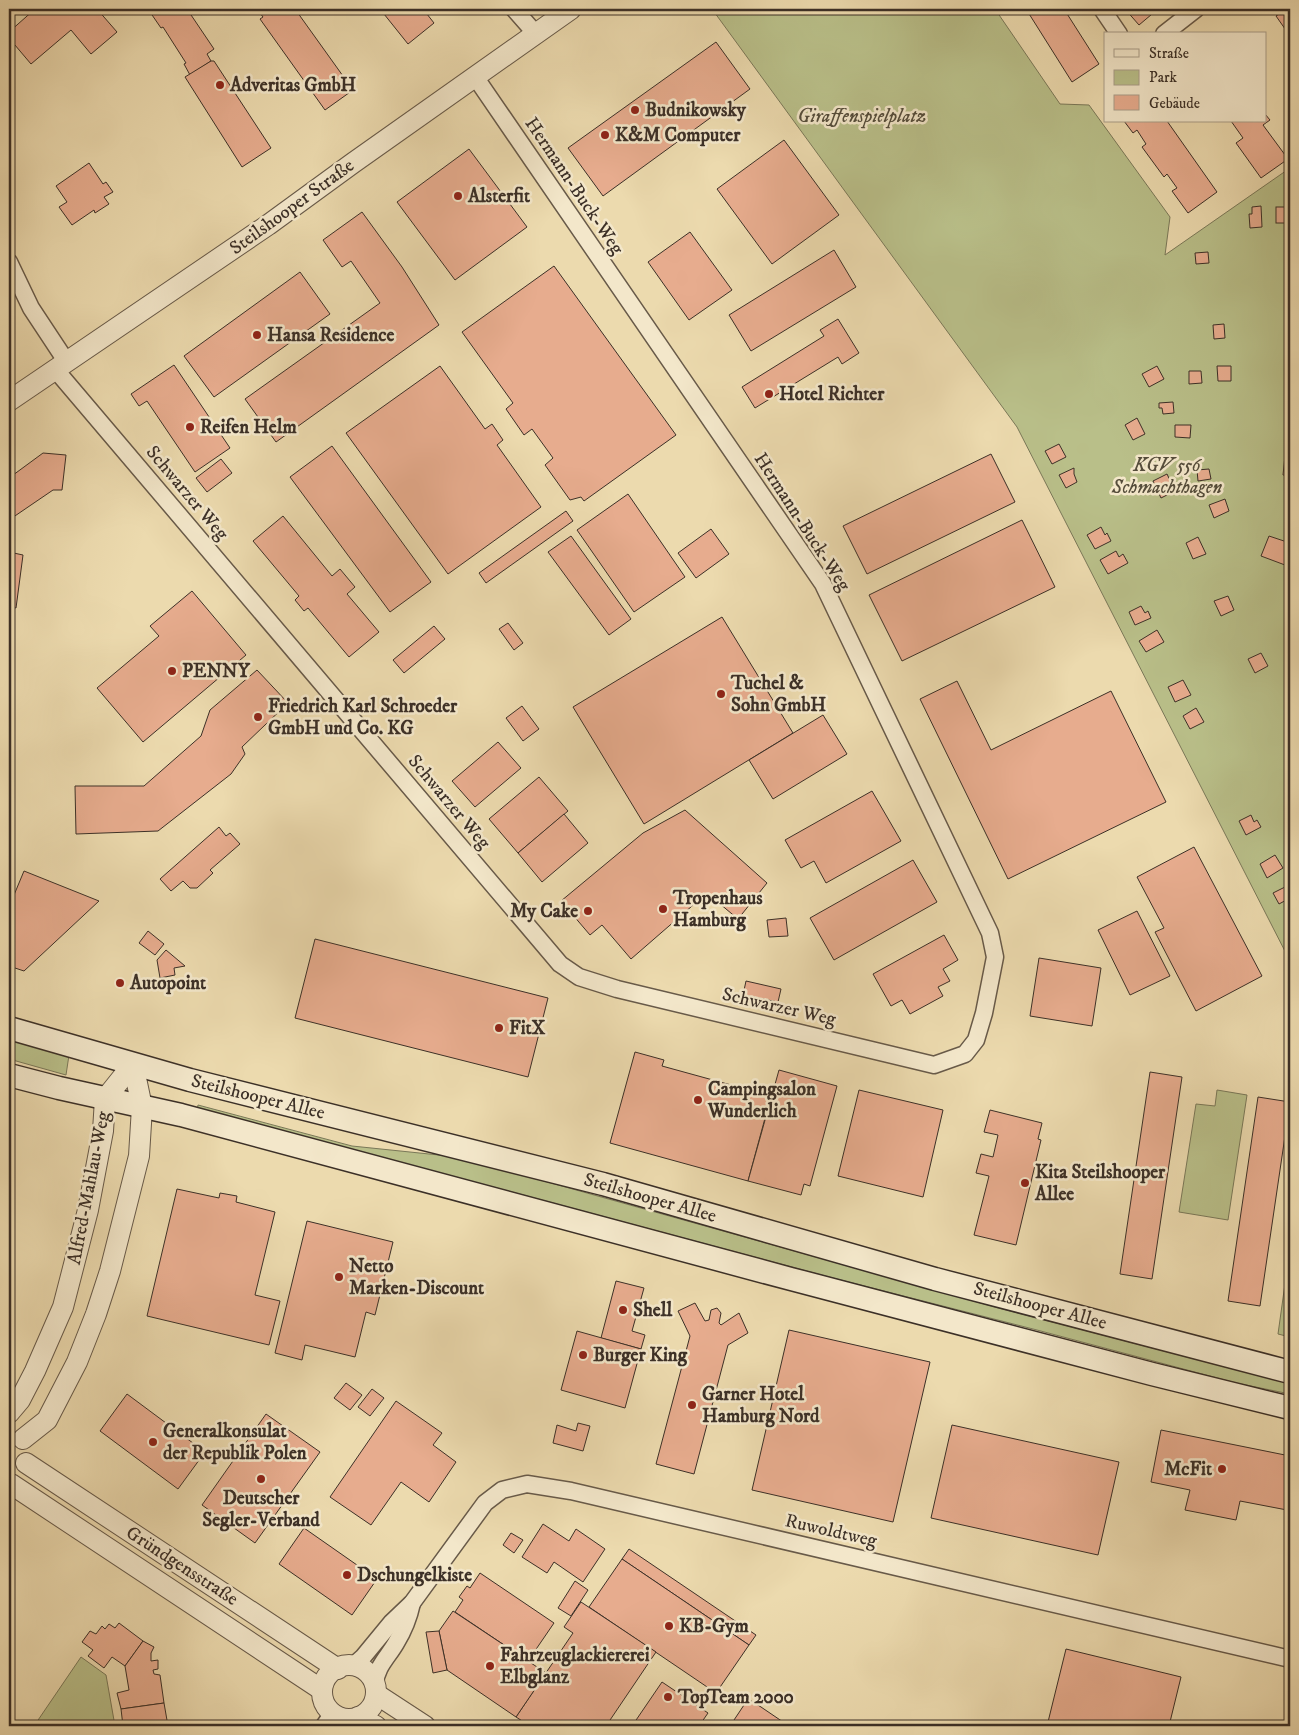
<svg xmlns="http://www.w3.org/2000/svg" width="1299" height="1735" font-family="'IM FELL DW Pica',serif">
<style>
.green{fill:#b9bf89;stroke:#7a7858}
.building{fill:#e7ac8e;stroke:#3c3027}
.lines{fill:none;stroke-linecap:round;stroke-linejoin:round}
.minor-casing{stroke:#685a49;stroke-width:19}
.tertiary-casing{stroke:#685a49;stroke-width:22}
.secondary-casing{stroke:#3c3027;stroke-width:25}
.minor{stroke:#f3e7ca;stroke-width:16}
.tertiary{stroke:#f3e7ca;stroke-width:20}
.secondary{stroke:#f3e7ca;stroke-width:22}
.poi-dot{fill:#8f2418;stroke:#f3e7ca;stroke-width:2}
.labels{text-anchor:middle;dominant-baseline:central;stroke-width:5;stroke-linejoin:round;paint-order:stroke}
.poi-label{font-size:19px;font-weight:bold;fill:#3c3027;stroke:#f3e7ca;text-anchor:start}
.park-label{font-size:19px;font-style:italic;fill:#554d3b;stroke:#f3e7ca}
.street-label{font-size:19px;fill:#3c3027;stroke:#f3e7ca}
</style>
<rect width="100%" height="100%" fill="#ecdaae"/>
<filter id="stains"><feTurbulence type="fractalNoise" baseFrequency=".004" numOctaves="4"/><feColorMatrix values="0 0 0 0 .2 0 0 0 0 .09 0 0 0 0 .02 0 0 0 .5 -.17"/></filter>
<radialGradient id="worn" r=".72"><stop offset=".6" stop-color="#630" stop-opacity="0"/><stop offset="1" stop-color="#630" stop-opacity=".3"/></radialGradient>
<g class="green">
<polygon points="712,9 995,9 1060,104 1089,105 1170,217 1165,255 1290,168 1290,961 1017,427"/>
<polygon points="9,1040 69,1055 66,1075 9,1059"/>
<polygon points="1217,1090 1247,1095 1228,1220 1179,1212 1196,1104 1215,1106"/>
<polygon points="198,1105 352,1146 458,1157 995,1307 1241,1371 1290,1381 1290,1394 1236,1383 1037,1330 829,1277 508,1191 197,1111"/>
<polygon points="1290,1248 1290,1337 1278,1334"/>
<polygon points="81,1657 106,1675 115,1726 34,1726"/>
</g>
<g class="building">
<polygon points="35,9 97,9 117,32 91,54 71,30 31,64 9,38 9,32"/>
<polygon points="155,9 187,9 214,49 207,54 211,61 190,75 184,64 186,63 163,27 161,28 150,12"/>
<polygon points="257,9 295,9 353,90 325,110 260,19 263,17"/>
<polygon points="380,9 423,9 434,23 408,44"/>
<polygon points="1026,9 1064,9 1099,64 1072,82"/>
<polygon points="1125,9 1158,9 1139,25"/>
<polygon points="1287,9 1290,9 1290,36 1276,16"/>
<polygon points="716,42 750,89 603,196 568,148"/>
<polygon points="211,61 214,61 271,148 242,167 185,77"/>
<polygon points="1265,114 1270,120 1263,125 1288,159 1261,178 1236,143 1243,138 1231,121 1265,121"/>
<polygon points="1124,121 1167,121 1217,192 1188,213 1172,191 1177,188 1167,174 1164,177 1142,147 1146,144 1137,130 1133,133"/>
<polygon points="784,140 839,215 772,264 717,189"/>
<polygon points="469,149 527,227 455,280 397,202"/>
<polygon points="89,163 103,184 106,182 113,192 104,197 109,204 95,213 94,210 72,225 59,207 67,202 56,186"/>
<polygon points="1261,206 1262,227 1250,228 1249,214 1252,214 1252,207"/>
<rect x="1276" y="207" width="14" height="16"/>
<polygon points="362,212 402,267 439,325 276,442 245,399 380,303 351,261 342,267 323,240"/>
<polygon points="690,232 732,290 689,320 648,262"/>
<polygon points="834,250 856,287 751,351 729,315"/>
<polygon points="1208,252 1209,263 1196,264 1195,253"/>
<polygon points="554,266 676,435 584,501 581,497 570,500 545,465 553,458 532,429 524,435 506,409 513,403 462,332"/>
<polygon points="300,272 330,314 214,397 184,356"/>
<polygon points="838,319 859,353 842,364 838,357 755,408 742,387 824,336 820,330"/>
<polygon points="1224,324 1225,338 1214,339 1213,325"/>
<polygon points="174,365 230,448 195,472 147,401 139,406 131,394"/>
<polygon points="440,366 485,429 492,424 503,440 497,445 541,507 448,574 346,433"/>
<polygon points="1157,366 1164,379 1149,387 1142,374"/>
<polygon points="1217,366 1231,366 1231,381 1218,381"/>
<polygon points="1189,371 1201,371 1202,383 1189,384"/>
<polygon points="1173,402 1174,413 1163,414 1162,408 1159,408 1159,403"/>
<polygon points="1137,418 1145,434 1133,440 1125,425"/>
<polygon points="1175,425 1191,425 1190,438 1175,437"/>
<polygon points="1059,444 1066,457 1052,464 1045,451"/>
<polygon points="332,446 431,582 390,612 290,477"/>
<polygon points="1286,446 1290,447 1290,476 1283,475"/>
<polygon points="43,453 66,455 62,490 53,490 9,520 9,478"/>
<polygon points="991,454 1015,502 867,574 843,526"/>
<polygon points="221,459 232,473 207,492 196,478"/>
<polygon points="1074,468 1074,474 1077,482 1066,488 1059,475"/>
<polygon points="1209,469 1211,479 1198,481 1197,470"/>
<polygon points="1167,474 1175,491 1161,498 1153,481"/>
<polygon points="628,494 685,577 634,612 577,530"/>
<polygon points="1225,499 1229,511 1214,518 1209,505"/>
<polygon points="566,511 573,521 486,583 479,573"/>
<polygon points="283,516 332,576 340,569 355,587 347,594 379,632 349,657 308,608 304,611 295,600 299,596 253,541"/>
<polygon points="1022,520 1055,587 902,661 869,595"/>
<polygon points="1101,527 1105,535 1107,533 1111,541 1095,549 1087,535"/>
<polygon points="711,529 729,554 696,578 678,553"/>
<polygon points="571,536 631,619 609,635 548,552"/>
<polygon points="1269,536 1287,542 1288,539 1290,540 1290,551 1285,565 1261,556"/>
<polygon points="1198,537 1206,554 1193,559 1186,543"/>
<polygon points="1116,551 1119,557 1123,554 1128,563 1108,574 1100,560"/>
<polygon points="9,552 23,555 16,608 9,606"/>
<polygon points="192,591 246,655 143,742 97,688 159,636 150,626"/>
<polygon points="1228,596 1234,610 1221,616 1214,601"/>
<polygon points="1141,606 1145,613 1148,611 1151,618 1135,625 1129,612"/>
<polygon points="722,617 793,733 644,824 573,707"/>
<polygon points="508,623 523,643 514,650 499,629"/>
<polygon points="434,626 445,639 404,673 393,660"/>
<polygon points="1157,630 1164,642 1146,652 1139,641"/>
<polygon points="1261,653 1268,666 1255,673 1248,659"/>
<polygon points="257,670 288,703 242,747 245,754 231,774 158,831 76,834 75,786 144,786 201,736 210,710"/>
<polygon points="1183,680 1191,695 1175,702 1168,687"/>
<polygon points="957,681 991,750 1111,691 1166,802 1008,879 920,699"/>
<polygon points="522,706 539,729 523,741 506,718"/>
<polygon points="1196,708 1204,722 1190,729 1183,716"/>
<polygon points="823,715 847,754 773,799 749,760"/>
<polygon points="498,742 521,768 475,807 452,781"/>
<polygon points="539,777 568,811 518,853 489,819"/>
<polygon points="872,791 901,841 826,883 814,861 801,868 785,840"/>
<polygon points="685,810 767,883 738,919 707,893 631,959 602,925 590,935 561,901 643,833"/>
<polygon points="564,814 588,843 542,882 518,853"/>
<polygon points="1251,815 1254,822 1257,820 1261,827 1246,835 1239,821"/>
<polygon points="219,827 226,836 230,833 240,844 210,870 213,873 197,888 190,888 183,881 171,891 160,879"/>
<polygon points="1194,847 1262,976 1196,1011 1155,932 1164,928 1137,877"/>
<polygon points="1275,855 1283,868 1267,878 1260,864"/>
<polygon points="913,860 937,902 834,960 810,918"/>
<polygon points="24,871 99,901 24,971 9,966 9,907"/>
<polygon points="1289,885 1290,898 1279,904 1273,893"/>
<polygon points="1137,911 1170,976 1130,995 1098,930"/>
<polygon points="786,918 788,936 769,937 767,920"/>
<polygon points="148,931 164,944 155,955 139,943"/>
<polygon points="944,935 958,960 943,969 950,981 938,987 943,996 910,1014 902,1000 891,1006 873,974"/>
<polygon points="315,939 548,998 528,1077 295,1018"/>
<polygon points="166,950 185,966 174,968 175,975 160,978 157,960"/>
<polygon points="1039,958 1101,968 1092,1026 1030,1016"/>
<polygon points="746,981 781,989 778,1002 743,995"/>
<polygon points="635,1052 664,1060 662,1066 771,1096 748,1181 610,1143"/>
<polygon points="779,1070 837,1086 810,1186 804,1184 801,1195 748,1181"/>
<polygon points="1150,1072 1182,1077 1152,1279 1120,1274"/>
<polygon points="859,1090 943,1110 923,1197 838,1176"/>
<polygon points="1258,1097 1290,1102 1260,1306 1228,1301"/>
<polygon points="990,1110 1042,1123 1038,1139 1041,1140 1016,1245 974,1235 989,1176 976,1173 981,1154 993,1157 998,1135 984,1132"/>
<polygon points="177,1189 219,1198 220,1193 237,1196 236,1202 275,1212 255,1295 280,1301 269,1345 147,1316"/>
<polygon points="307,1221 393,1242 375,1315 366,1312 355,1357 305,1345 302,1360 275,1353"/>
<polygon points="616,1281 644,1288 632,1331 645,1335 641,1349 601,1338"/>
<polygon points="695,1303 705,1321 709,1320 711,1310 717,1308 721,1313 719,1323 721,1325 739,1313 748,1333 728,1345 694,1474 656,1464 690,1336 678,1311"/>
<polygon points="789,1330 930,1362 893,1522 752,1490"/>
<polygon points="577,1331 641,1349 625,1408 561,1390"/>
<polygon points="346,1383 362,1395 350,1410 334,1398"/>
<polygon points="372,1389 384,1398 370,1416 358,1407"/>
<polygon points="127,1394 205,1452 178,1489 100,1431"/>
<polygon points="396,1401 442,1433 433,1445 456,1462 429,1502 401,1482 371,1525 330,1497"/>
<polygon points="266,1414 320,1452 255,1543 202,1505"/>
<polygon points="578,1423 590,1426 583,1451 553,1443 557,1425 576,1431"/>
<polygon points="952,1425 1119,1462 1098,1555 931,1518"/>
<polygon points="1161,1430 1290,1456 1290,1494 1287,1510 1240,1501 1236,1520 1185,1510 1190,1490 1151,1482"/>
<polygon points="543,1524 569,1541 576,1529 605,1549 583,1582 554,1562 547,1573 522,1557"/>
<polygon points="304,1528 377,1579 352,1615 279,1564"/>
<polygon points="511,1533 523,1540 514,1553 503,1545"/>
<polygon points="629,1549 756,1635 749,1645 622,1559"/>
<polygon points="622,1559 749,1645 716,1693 589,1607"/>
<polygon points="480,1573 554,1623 528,1661 455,1612 463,1600 459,1597 467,1586 470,1588"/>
<polygon points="575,1581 588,1590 571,1616 558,1608"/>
<polygon points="581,1602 656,1652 606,1726 530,1726 516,1717 573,1633 564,1627"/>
<polygon points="453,1611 546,1673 516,1717 447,1670 439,1631"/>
<polygon points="119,1623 143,1641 125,1666 112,1657 104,1668 88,1656 93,1650 82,1642 90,1631 96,1634 102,1626 105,1629 109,1624 115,1628"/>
<polygon points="439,1631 447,1670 433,1673 426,1632"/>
<polygon points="143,1641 154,1647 151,1653 151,1661 158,1660 158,1669 153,1670 154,1674 160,1675 164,1703 121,1709 117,1693 129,1690 125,1666"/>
<polygon points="1066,1649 1181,1677 1169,1726 1047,1726"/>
<polygon points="662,1682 708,1713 699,1726 632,1726"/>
<polygon points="748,1699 761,1707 789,1726 730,1726"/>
<polygon points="164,1703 168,1726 123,1726 121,1709"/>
</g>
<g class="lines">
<defs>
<g id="minor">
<polyline points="514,9 536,34"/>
<polyline points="1102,9 1119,34"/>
<polyline points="1164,34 1196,9"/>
<polyline points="9,262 31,308 66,361"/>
<polyline points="55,369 560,964 579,977 617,989 934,1065 965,1054 976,1040 984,1013 995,957 990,933 823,584 476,78"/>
<polyline points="354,1665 363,1657 391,1623 412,1603 485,1503 502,1490 527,1484 571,1491 1290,1659"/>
<path d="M375,1684C376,1667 388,1657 396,1643C404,1630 409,1617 412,1603"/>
<polyline points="324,1726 333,1713"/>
</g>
<g id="tertiary">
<polyline points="9,401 268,225 353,163 571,9"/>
<polyline points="9,1413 20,1400 35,1371 63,1307 88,1210 103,1131 105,1099 133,1064"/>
<polyline points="23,1439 47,1420 77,1362 96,1314 110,1271 139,1156 142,1107 133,1064"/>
<polyline points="26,1463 338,1669"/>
<polyline points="11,1484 322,1690"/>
<circle cx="349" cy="1692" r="27"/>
<polyline points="376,1694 425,1726"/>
<polyline points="358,1717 376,1726"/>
</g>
<g id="secondary">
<polyline points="9,1028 190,1080 603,1184 935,1279 1290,1372"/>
<polyline points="9,1075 59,1088 181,1115 791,1279 1152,1374 1290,1408"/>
</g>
</defs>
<use href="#minor" class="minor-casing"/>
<use href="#tertiary" class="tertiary-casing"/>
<use href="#secondary" class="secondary-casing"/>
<use href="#minor" class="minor"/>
<use href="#tertiary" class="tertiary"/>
<use href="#secondary" class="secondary"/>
</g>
<g class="poi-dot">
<circle cx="220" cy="85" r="5"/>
<circle cx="635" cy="110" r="5"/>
<circle cx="605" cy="135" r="5"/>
<circle cx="458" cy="196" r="5"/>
<circle cx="257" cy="335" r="5"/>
<circle cx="769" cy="394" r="5"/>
<circle cx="190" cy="427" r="5"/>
<circle cx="172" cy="671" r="5"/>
<circle cx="721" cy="694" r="5"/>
<circle cx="258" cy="717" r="5"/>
<circle cx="663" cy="909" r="5"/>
<circle cx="588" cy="911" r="5"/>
<circle cx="120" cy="983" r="5"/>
<circle cx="499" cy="1028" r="5"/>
<circle cx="698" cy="1100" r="5"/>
<circle cx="1025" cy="1183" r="5"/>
<circle cx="339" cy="1277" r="5"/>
<circle cx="623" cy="1310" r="5"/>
<circle cx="583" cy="1355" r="5"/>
<circle cx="692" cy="1405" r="5"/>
<circle cx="153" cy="1442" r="5"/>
<circle cx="1222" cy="1469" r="5"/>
<circle cx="261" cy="1479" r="5"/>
<circle cx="347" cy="1575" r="5"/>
<circle cx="669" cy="1626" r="5"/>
<circle cx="490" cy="1666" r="5"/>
<circle cx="668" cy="1697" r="5"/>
</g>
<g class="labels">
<g class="poi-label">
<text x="230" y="85">Adveritas GmbH</text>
<text x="645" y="110">Budnikowsky</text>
<text x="615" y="135">K&amp;M Computer</text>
<text x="468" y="196">Alsterfit</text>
<text x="267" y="335">Hansa Residence</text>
<text x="779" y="394">Hotel Richter</text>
<text x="200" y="427">Reifen Helm</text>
<text x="182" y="671">PENNY</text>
<text x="731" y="683">Tuchel &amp;<tspan x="731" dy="22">Sohn GmbH</tspan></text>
<text x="268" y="706">Friedrich Karl Schroeder<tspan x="268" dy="22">GmbH und Co. KG</tspan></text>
<text x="673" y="898">Tropenhaus<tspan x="673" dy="22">Hamburg</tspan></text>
<text x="578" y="911" text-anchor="end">My Cake</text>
<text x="130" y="983">Autopoint</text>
<text x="509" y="1028">FitX</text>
<text x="708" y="1089">Campingsalon<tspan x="708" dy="22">Wunderlich</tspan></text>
<text x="1035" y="1172">Kita Steilshooper<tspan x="1035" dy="22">Allee</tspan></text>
<text x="349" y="1266">Netto<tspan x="349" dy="22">Marken-Discount</tspan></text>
<text x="633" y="1310">Shell</text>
<text x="593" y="1355">Burger King</text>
<text x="702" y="1394">Garner Hotel<tspan x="702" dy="22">Hamburg Nord</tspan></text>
<text x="163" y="1431">Generalkonsulat<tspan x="163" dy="22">der Republik Polen</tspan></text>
<text x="1212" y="1469" text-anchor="end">McFit</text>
<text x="261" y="1498" text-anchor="middle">Deutscher<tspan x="261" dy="22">Segler-Verband</tspan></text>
<text x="357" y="1575">Dschungelkiste</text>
<text x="679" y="1626">KB-Gym</text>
<text x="500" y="1655">Fahrzeuglackiererei<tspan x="500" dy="22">Elbglanz</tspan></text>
<text x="678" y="1697">TopTeam 2000</text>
</g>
<g class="park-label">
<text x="862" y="116">Giraffenspielplatz</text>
<text x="1167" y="465">KGV 556<tspan x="1167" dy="22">Schmachthagen</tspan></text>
</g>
<g class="street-label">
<text transform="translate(574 186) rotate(56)">Hermann-Buck-Weg</text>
<text transform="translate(292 207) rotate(-36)">Steilshooper Straße</text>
<text transform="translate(187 493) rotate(50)">Schwarzer Weg</text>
<text transform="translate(802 522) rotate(57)">Hermann-Buck-Weg</text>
<text transform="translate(449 802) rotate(50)">Schwarzer Weg</text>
<text transform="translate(779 1007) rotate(13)">Schwarzer Weg</text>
<text transform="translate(258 1097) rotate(14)">Steilshooper Allee</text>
<text transform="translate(89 1188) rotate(-79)">Alfred-Mahlau-Weg</text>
<text transform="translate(650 1198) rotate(16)">Steilshooper Allee</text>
<text transform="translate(1040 1306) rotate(15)">Steilshooper Allee</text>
<text transform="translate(831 1531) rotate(13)">Ruwoldtweg</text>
<text transform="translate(182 1566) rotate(33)">Gründgensstraße</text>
</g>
</g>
<rect width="1299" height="1735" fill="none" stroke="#ecdaae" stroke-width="30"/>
<rect x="10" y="10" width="1279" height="1715" fill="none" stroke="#3c3027" stroke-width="2.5"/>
<rect x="15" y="15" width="1269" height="1705" fill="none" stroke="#3c3027"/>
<rect x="1104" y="32" width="162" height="90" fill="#f3e7ca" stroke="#aa9e89"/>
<rect x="1114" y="49" width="25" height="8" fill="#f3e7ca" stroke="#aa9e89"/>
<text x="1149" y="58" font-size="15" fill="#3c3027">Straße</text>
<rect x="1114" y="70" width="25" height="15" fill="#b9bf89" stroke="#aa9e89"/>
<text x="1149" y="82" font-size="15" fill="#3c3027">Park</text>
<rect x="1114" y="95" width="25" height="15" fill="#e7ac8e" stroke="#aa9e89"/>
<text x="1149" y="108" font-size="15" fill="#3c3027">Gebäude</text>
<rect width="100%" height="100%" filter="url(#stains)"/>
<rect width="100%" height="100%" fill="url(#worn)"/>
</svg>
